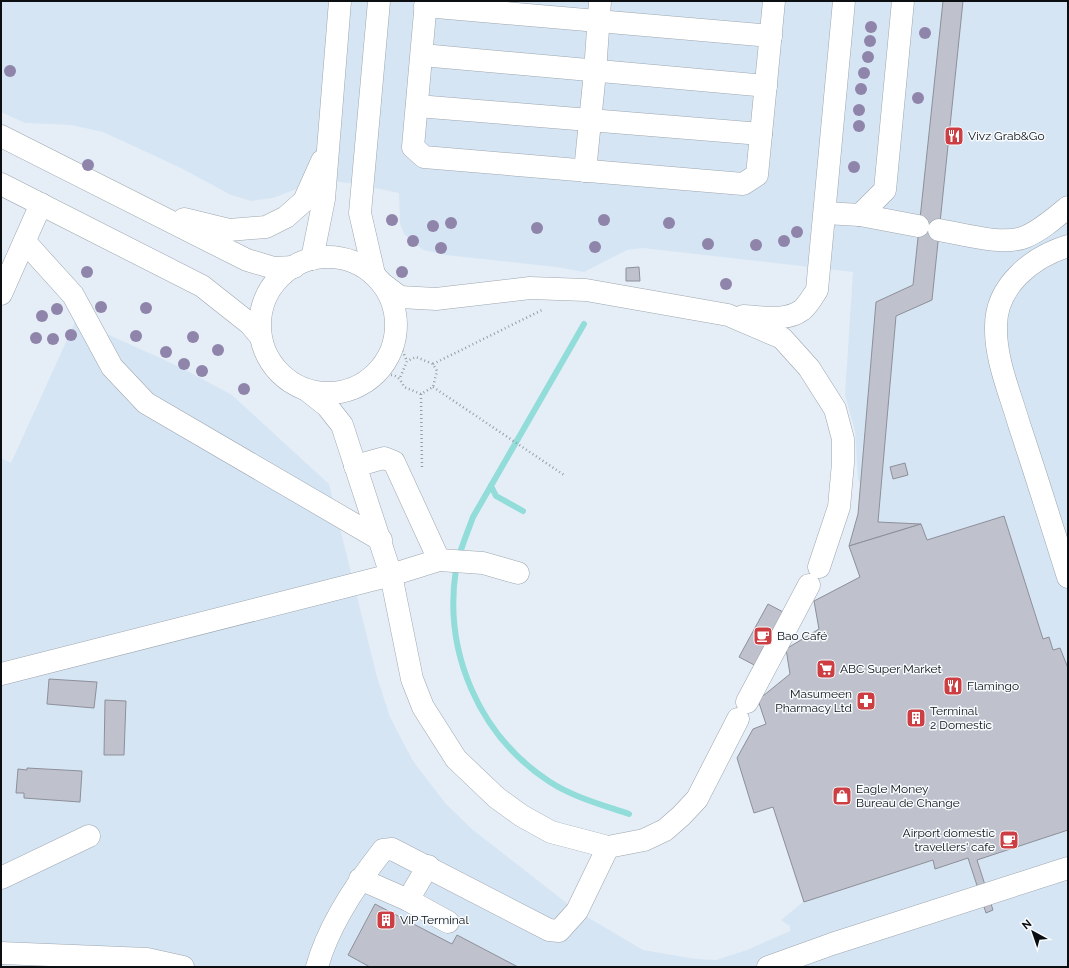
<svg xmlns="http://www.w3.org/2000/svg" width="1069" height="968" font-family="Raleway,sans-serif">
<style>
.built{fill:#d6e5f4}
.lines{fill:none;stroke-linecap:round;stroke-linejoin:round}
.stream{stroke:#92dcda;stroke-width:6}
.building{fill:#bfc1cc;stroke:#8d909a}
.minor-casing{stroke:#9da6ae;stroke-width:23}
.path{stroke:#959ca3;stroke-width:2.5;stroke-dasharray:1 3;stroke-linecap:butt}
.minor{stroke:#fff;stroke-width:22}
.tree{fill:#8f84aa}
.labels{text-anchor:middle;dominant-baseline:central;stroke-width:3;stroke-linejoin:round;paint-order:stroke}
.poi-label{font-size:12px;fill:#0c0f12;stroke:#f7fbfe;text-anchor:start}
</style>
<rect width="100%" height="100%" fill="#e5eef7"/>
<polygon class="built" points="2,1 1068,1 1068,967 1,967 1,458 11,463 76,320 180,367 232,395 329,484 377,677 390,717 413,761 446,804 473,830 577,911 643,950 696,959 716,960 747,950 790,931 790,926 781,920 803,902 773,807 754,813 737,758 753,729 766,724 758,700 790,674 786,649 818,629 814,601 859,577 849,546 919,525 878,522 858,479 855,431 845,395 853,272 643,248 627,250 584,272 556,267 446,255 423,250 404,234 400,224 399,193 350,183 328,181 307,185 273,198 251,201 231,195 181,168 103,132 71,125 25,123 1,112"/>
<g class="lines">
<g class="stream">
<path d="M584,324L473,517C467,534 459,551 456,569C443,652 479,736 550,782C573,797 603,805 629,814"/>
<polyline points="491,486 496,496 523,511"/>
</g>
</g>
<g class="building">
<polygon points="943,1 963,1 932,300 896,316 878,522 921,524 849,546 858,514 876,302 913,285"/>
<polygon points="639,267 640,281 626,281 626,268"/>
<polygon points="905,463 908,475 893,479 890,467"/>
<polygon points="1004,516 1043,639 1049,637 1053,650 1060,648 1068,668 1068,830 977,860 993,910 986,913 968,858 935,869 933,860 804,902 773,807 754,813 737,758 753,729 766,724 758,700 790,674 786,649 819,629 814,601 860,577 849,546 921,524 927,540"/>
<polygon points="768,604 787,614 758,667 739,657"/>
<polygon points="49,679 97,682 94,708 47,704"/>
<polygon points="105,700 126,701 124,755 104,755"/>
<polygon points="27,768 82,771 80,802 24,798 24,793 16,793 18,769 27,770"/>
<polygon points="375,904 452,944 457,935 518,967 370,967 348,955"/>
</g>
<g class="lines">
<defs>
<g id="minor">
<polyline points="426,1 413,147 424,157 743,184 757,175 774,1"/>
<polyline points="425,6 771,36"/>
<polyline points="422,55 766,86"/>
<polyline points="417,106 761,134"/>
<polyline points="1,136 247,260 274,268 294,267"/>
<polyline points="585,171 595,72 600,1"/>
<polyline points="1,184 202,286 250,324 260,336"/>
<polyline points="825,213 860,215 918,226"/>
<polyline points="860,215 885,190 903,1"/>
<polyline points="184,219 229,230 266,227 286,217 304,201 322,161"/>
<path d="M939,230C962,234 1003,246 1025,237C1040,231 1055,218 1068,207"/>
<polyline points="25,242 73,295 112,367 146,403 381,540"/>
<path d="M1068,246C1032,257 996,286 996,326C995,359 1010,393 1019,424C1036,475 1052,526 1068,577"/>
<circle cx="328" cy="325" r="68"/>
<polyline points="312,259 324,199 340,1"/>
<polyline points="374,274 360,213 379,1"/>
<polyline points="384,285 400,297 436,299 530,288 586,290 728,315 782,338 809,368 835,409 843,439 843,463 839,507 819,567"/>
<polyline points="1,294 41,204"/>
<path d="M743,316C762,317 786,322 802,310C808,305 813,296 817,290L844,1"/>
<polyline points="308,391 327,406 342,425 391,575 412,679 423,707 456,759 497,798 522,816 551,832 608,847 644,840 665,830 681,816 697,799 738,719"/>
<polyline points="355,466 384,458 394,462 439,560"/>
<polyline points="1,674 391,575 439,560 483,563 518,573"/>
<polyline points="747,702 809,585"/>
<polyline points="1,878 89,836"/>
<polyline points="360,879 408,900 448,922"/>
<polyline points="408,900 428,866"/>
<polyline points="1,953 147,959 183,967"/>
<path d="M317,967C328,927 357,883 383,850L392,849L549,930L559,931L577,911L608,847"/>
<polyline points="768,967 832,944 1068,868"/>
</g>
</defs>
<use href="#minor" class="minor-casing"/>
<g class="path">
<polyline points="396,336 407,361"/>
<polyline points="433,364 542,310"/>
<path d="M375,376C390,375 397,371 404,387L421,394L433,387L437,371L433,364L416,357L407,361L400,378"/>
<polyline points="433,387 564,475"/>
<polyline points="421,394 422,470"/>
</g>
<use href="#minor" class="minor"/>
</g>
<g class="tree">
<circle cx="871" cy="27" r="6"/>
<circle cx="925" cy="33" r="6"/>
<circle cx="870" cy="41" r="6"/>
<circle cx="868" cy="57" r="6"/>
<circle cx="10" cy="71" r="6"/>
<circle cx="864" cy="73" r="6"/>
<circle cx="861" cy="89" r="6"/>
<circle cx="918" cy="98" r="6"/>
<circle cx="859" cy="110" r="6"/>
<circle cx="859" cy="126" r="6"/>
<circle cx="88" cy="165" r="6"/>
<circle cx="854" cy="167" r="6"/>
<circle cx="392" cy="220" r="6"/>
<circle cx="604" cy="220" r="6"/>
<circle cx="451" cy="223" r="6"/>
<circle cx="669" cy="223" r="6"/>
<circle cx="433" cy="226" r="6"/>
<circle cx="537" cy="228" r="6"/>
<circle cx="797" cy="232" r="6"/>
<circle cx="413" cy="241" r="6"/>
<circle cx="784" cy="241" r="6"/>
<circle cx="708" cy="244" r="6"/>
<circle cx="756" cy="245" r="6"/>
<circle cx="595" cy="247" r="6"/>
<circle cx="441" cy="248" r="6"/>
<circle cx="87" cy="272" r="6"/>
<circle cx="402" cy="272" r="6"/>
<circle cx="726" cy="284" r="6"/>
<circle cx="101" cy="307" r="6"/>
<circle cx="146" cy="308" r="6"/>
<circle cx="57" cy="309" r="6"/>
<circle cx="42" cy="316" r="6"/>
<circle cx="71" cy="335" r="6"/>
<circle cx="136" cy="336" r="6"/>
<circle cx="193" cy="337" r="6"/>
<circle cx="36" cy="338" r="6"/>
<circle cx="53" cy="339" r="6"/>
<circle cx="218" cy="350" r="6"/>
<circle cx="166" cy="352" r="6"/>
<circle cx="184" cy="364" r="6"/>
<circle cx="202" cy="371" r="6"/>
<circle cx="244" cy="389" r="6"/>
</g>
<defs>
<symbol id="restaurant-square" viewBox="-11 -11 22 22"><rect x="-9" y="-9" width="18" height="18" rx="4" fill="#cd3e43" stroke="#f7fbfe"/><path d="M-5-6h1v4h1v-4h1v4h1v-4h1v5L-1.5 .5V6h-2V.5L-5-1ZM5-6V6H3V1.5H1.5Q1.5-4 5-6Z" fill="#fff"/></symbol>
<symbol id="cafe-square" viewBox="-11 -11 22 22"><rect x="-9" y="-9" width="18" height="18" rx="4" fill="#cd3e43" stroke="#f7fbfe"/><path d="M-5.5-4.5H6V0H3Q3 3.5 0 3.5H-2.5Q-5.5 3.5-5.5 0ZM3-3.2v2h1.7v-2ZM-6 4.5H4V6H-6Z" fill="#fff"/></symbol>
<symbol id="supermarket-square" viewBox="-11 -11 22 22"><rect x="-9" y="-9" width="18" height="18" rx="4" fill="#cd3e43" stroke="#f7fbfe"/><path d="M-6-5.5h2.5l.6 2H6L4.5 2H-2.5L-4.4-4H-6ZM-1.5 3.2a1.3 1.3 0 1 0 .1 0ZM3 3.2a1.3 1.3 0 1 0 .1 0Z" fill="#fff"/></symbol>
<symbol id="pharmacy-square" viewBox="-11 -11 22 22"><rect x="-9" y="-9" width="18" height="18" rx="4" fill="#cd3e43" stroke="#f7fbfe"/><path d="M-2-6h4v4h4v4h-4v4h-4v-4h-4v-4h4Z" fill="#fff"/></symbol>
<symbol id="building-square" viewBox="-11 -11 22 22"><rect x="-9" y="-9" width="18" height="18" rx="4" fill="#cd3e43" stroke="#f7fbfe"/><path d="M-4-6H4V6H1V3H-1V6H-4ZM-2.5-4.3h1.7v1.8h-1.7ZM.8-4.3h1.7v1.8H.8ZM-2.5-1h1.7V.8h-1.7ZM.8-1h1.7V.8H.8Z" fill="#fff"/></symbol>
<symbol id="shop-square" viewBox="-11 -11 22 22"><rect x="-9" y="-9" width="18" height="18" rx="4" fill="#cd3e43" stroke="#f7fbfe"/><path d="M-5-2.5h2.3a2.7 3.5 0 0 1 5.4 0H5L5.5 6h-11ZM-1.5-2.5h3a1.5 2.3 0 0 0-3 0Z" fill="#fff"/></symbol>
</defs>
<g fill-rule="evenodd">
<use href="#restaurant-square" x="943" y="125" width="22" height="22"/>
<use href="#cafe-square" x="752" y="625" width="22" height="22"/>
<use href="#supermarket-square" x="815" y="658" width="22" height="22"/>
<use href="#restaurant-square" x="942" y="675" width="22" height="22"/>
<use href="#pharmacy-square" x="855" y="690" width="22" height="22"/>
<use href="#building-square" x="905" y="707" width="22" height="22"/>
<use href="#shop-square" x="831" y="785" width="22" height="22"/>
<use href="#cafe-square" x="998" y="829" width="22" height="22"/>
<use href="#building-square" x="375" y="909" width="22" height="22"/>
</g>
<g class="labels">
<g class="poi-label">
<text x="968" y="136">Vivz Grab&amp;Go</text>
<text x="777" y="636">Bao Café</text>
<text x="840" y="669">ABC Super Market</text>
<text x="967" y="686">Flamingo</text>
<text x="852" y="694" text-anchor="end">Masumeen<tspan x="852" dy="14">Pharmacy Ltd</tspan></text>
<text x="930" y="711">Terminal<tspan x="930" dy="14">2 Domestic</tspan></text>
<text x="856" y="789">Eagle Money<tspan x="856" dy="14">Bureau de Change</tspan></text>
<text x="995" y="833" text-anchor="end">Airport domestic<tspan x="995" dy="14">travellers' cafe</tspan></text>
<text x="400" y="920">VIP Terminal</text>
</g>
</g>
<rect width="1069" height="968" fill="none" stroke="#0c0f12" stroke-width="4"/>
<g transform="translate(1033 932) rotate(320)" stroke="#f7fbfe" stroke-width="3" paint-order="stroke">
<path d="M0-3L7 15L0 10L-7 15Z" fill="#0c0f12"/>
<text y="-6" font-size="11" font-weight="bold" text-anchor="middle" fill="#0c0f12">N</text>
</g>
</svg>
